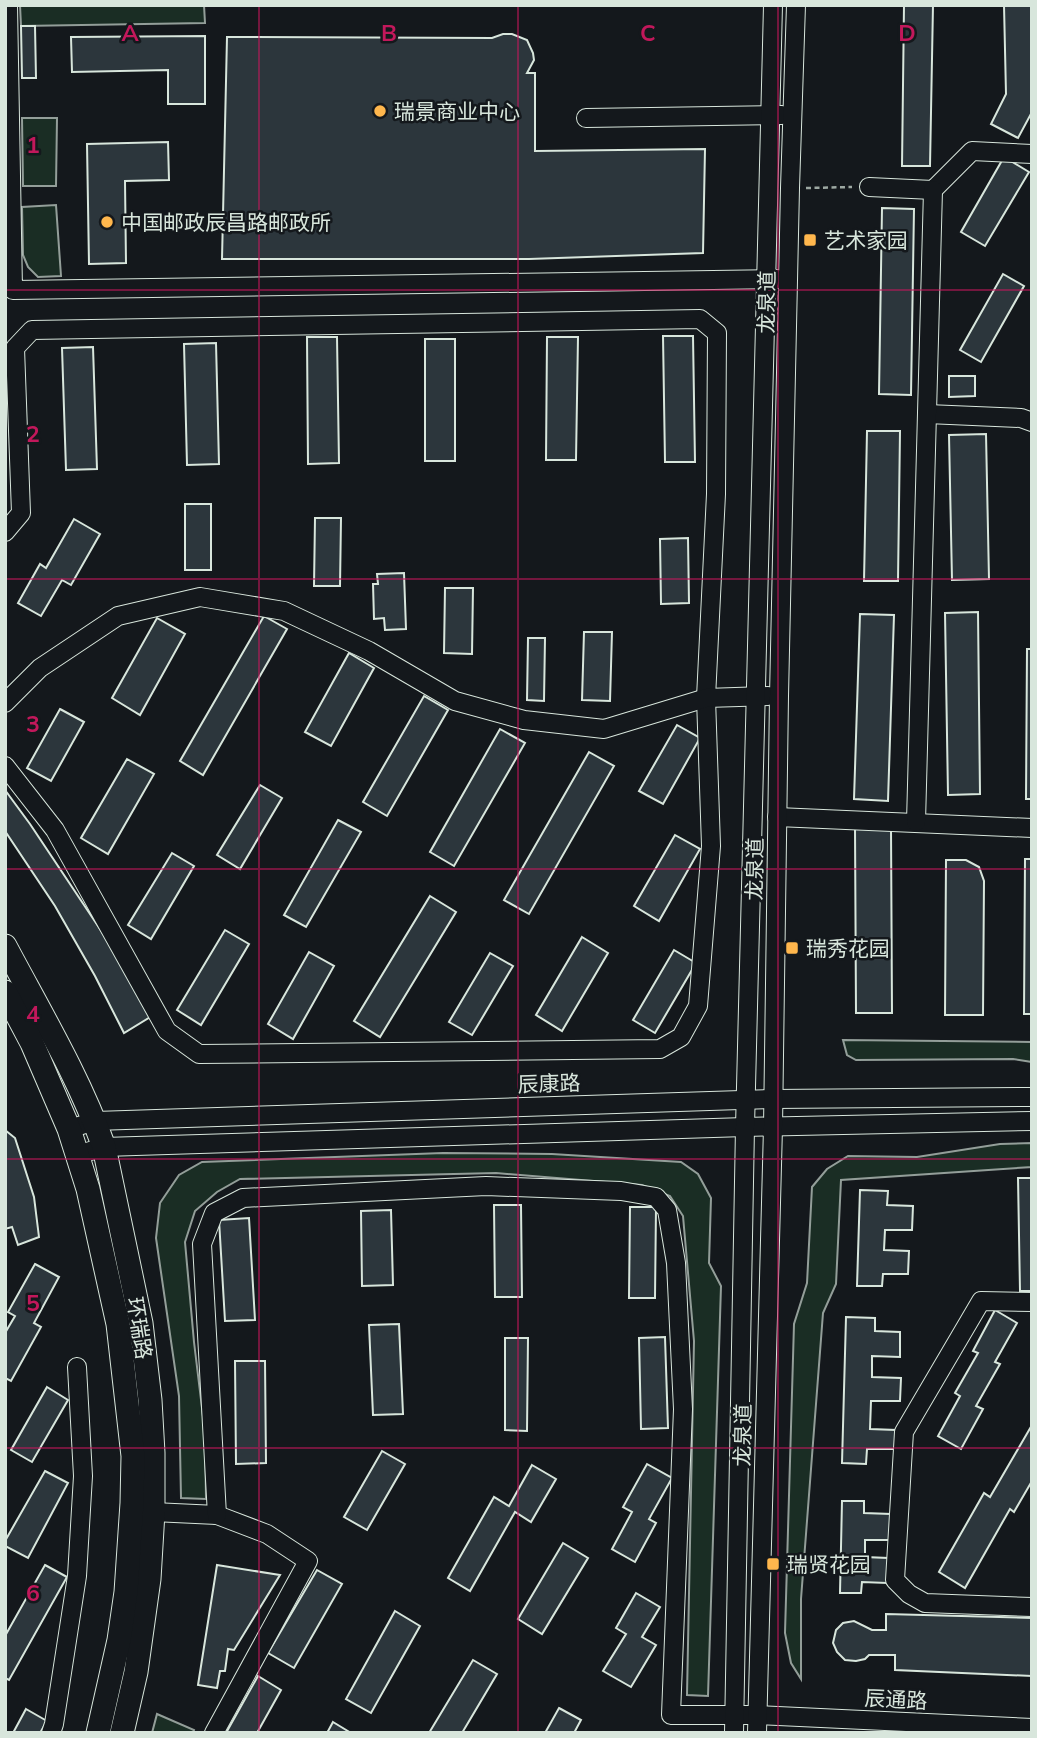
<svg xmlns="http://www.w3.org/2000/svg" width="1037" height="1738" font-family="Mulish,'Noto Sans SC',sans-serif">
<style>
.green{fill:#1a2d24;stroke:#939e99;stroke-width:2}
.building{fill:#2c363c;stroke:#d8e6dc;stroke-width:2}
.lines{fill:none;stroke-linecap:round;stroke-linejoin:round}
.minor-casing{stroke:#d8e6dc;stroke-width:20}
.major-casing{stroke:#d8e6dc;stroke-width:25}
.path{stroke:#9da8a2;stroke-width:2.5;stroke-dasharray:5 3.5;stroke-linecap:butt}
.minor{stroke:#14181c;stroke-width:18}
.major{stroke:#14181c;stroke-width:23}
.grid{fill:none;stroke:#c2185b;stroke-width:2;stroke-opacity:0.55}
.poi-dot{fill:#ffb74d;stroke:#14181c;stroke-width:2.5}
.labels{text-anchor:middle;dominant-baseline:central;stroke-width:5;stroke-linejoin:round;paint-order:stroke}
.poi-label{font-size:21px;fill:#d8e6dc;stroke:#14181c;text-anchor:start}
.street-label{font-size:21px;fill:#d8e6dc;stroke:#14181c}
.grid-label{font-size:23px;text-anchor:middle;font-weight:bold;fill:#c2185b;stroke:#14181c;stroke-width:5;stroke-linejoin:round;paint-order:stroke}
</style>
<rect width="100%" height="100%" fill="#14181c"/>
<g class="green">
<polygon points="20,5 204,5 205,23 21,26"/>
<polygon points="22,118 57,118 56,186 23,186"/>
<polygon points="56,205 61,276 38,277 28,267 23,255 22,207"/>
<polygon points="843,1040 1032,1042 1032,1062 1013,1059 856,1060 847,1055"/>
<polygon points="1032,1143 1032,1167 841,1180 836,1284 823,1313 801,1599 801,1679 791,1663 785,1633 794,1324 807,1283 812,1187 827,1169 848,1156 917,1157 1000,1144"/>
<polygon points="443,1153 552,1154 681,1162 698,1174 711,1198 709,1263 721,1286 708,1696 687,1695 694,1341 683,1216 670,1196 642,1185 496,1173 240,1179 217,1192 195,1211 185,1242 194,1342 205,1433 206,1499 181,1498 179,1396 156,1238 160,1203 179,1175 202,1162"/>
<polygon points="157,1714 194,1730 193,1733 152,1733"/>
</g>
<g class="building">
<polygon points="904,5 933,5 930,166 902,166"/>
<polygon points="1004,5 1031,5 1032,112 1018,138 991,124 1006,94"/>
<polygon points="21,26 35,26 36,78 22,78"/>
<polygon points="503,34 512,34 527,40 533,53 534,60 527,73 535,73 535,151 705,149 703,253 529,259 222,259 227,37 492,38"/>
<polygon points="205,36 205,104 168,104 168,70 72,72 71,37"/>
<polygon points="168,142 169,180 125,181 126,263 89,264 87,144"/>
<polygon points="1004,157 1029,172 985,246 961,232"/>
<polygon points="882,208 914,209 911,395 879,394"/>
<polygon points="1003,274 1024,286 981,362 960,350"/>
<polygon points="663,336 693,336 695,462 665,462"/>
<polygon points="307,337 337,337 339,463 308,464"/>
<polygon points="547,337 578,337 576,460 546,460"/>
<rect x="425" y="339" width="30" height="122"/>
<polygon points="216,343 219,464 187,465 184,344"/>
<polygon points="93,347 97,469 66,470 62,348"/>
<polygon points="949,376 975,376 975,396 949,397"/>
<polygon points="867,431 900,431 898,581 864,581"/>
<polygon points="986,434 989,579 952,580 949,435"/>
<rect x="185" y="504" width="26" height="66"/>
<polygon points="315,518 341,518 340,586 314,586"/>
<polygon points="74,519 100,534 71,585 62,580 41,616 18,603 40,564 46,568"/>
<polygon points="688,538 689,603 661,604 660,539"/>
<polygon points="404,573 406,629 385,630 384,618 374,619 373,584 378,584 377,574"/>
<polygon points="445,588 473,588 472,654 444,653"/>
<polygon points="978,612 980,794 948,795 945,613"/>
<polygon points="860,614 894,615 888,801 854,799"/>
<polygon points="264,616 287,629 203,775 180,761"/>
<polygon points="157,618 185,634 140,715 112,698"/>
<polygon points="584,632 612,632 610,701 582,700"/>
<polygon points="528,638 545,638 544,701 527,700"/>
<polygon points="1027,649 1032,649 1032,799 1026,799"/>
<polygon points="349,653 374,668 331,746 305,732"/>
<polygon points="424,696 448,710 387,816 363,802"/>
<polygon points="60,709 84,722 51,781 27,768"/>
<polygon points="677,725 700,738 663,804 639,791"/>
<polygon points="500,729 525,743 454,866 430,852"/>
<polygon points="589,752 614,766 529,914 504,900"/>
<polygon points="127,759 154,774 108,854 81,838"/>
<polygon points="260,785 282,798 240,869 217,855"/>
<polygon points="5,790 30,824 126,968 152,1016 124,1033 95,976 55,906 5,831"/>
<polygon points="338,820 361,832 306,927 284,915"/>
<polygon points="855,827 891,827 892,1013 856,1013"/>
<polygon points="675,835 700,849 659,921 634,906"/>
<polygon points="172,853 194,866 151,939 128,925"/>
<polygon points="1025,859 1032,859 1032,1014 1024,1014"/>
<polygon points="946,860 966,860 979,867 984,881 983,1015 945,1015"/>
<polygon points="430,896 456,912 380,1037 354,1021"/>
<polygon points="225,930 249,944 201,1025 177,1010"/>
<polygon points="582,937 608,953 562,1031 536,1015"/>
<polygon points="674,950 696,963 655,1033 633,1020"/>
<polygon points="309,952 334,966 293,1039 268,1024"/>
<polygon points="490,953 513,966 472,1035 449,1022"/>
<polygon points="5,1130 15,1138 34,1197 39,1237 18,1245 12,1227 5,1229"/>
<polygon points="1018,1178 1032,1178 1032,1291 1020,1291"/>
<polygon points="860,1190 888,1191 887,1205 913,1206 912,1230 885,1230 884,1250 909,1251 908,1274 883,1274 882,1286 857,1286"/>
<polygon points="494,1205 521,1205 522,1297 495,1297"/>
<polygon points="630,1207 656,1207 655,1298 629,1298"/>
<polygon points="391,1210 393,1285 362,1286 361,1211"/>
<polygon points="249,1218 255,1320 225,1321 219,1220"/>
<polygon points="35,1264 59,1277 34,1323 41,1327 11,1381 5,1378 5,1333 15,1316 8,1312"/>
<polygon points="995,1310 1017,1323 995,1362 1000,1364 976,1406 983,1409 961,1449 938,1436 960,1396 955,1393 978,1353 973,1351"/>
<polygon points="846,1317 875,1318 875,1331 900,1332 900,1357 872,1356 872,1377 901,1378 900,1401 871,1401 870,1429 896,1430 895,1449 867,1449 866,1464 842,1463"/>
<polygon points="399,1324 403,1414 373,1415 369,1325"/>
<polygon points="665,1337 668,1428 641,1429 639,1338"/>
<polygon points="505,1338 528,1338 527,1431 505,1430"/>
<polygon points="235,1361 265,1361 266,1463 236,1464"/>
<polygon points="47,1387 68,1400 32,1462 11,1450"/>
<polygon points="1032,1425 1032,1481 1014,1512 1010,1509 965,1588 939,1572 984,1493 990,1497"/>
<polygon points="382,1451 405,1464 367,1530 344,1517"/>
<polygon points="647,1464 672,1478 649,1519 656,1523 635,1562 612,1549 632,1512 623,1507"/>
<polygon points="532,1465 556,1479 531,1522 515,1512 470,1591 448,1578 494,1497 509,1506"/>
<polygon points="45,1471 68,1483 28,1558 5,1546 5,1541"/>
<polygon points="842,1501 864,1501 864,1513 891,1514 890,1540 865,1540 865,1557 888,1558 887,1583 862,1582 861,1593 840,1593"/>
<polygon points="563,1543 588,1558 542,1634 518,1619"/>
<polygon points="45,1565 67,1577 9,1680 5,1678 5,1636"/>
<polygon points="217,1565 280,1575 234,1650 228,1649 225,1671 220,1671 217,1688 198,1685"/>
<polygon points="317,1570 342,1584 294,1668 268,1653"/>
<polygon points="636,1593 660,1607 642,1637 656,1645 631,1687 603,1671 626,1634 616,1628"/>
<polygon points="395,1611 420,1626 371,1713 346,1699"/>
<polygon points="886,1614 1032,1618 1032,1676 895,1670 895,1655 869,1655 865,1659 856,1661 845,1660 837,1652 833,1643 836,1630 843,1623 854,1621 872,1630 886,1630"/>
<polygon points="473,1660 497,1674 462,1733 429,1733"/>
<polygon points="258,1676 281,1690 257,1733 226,1733"/>
<polygon points="559,1708 581,1720 574,1733 545,1733"/>
<polygon points="26,1709 47,1721 40,1733 13,1733"/>
<polygon points="333,1722 351,1733 327,1733"/>
</g>
<g class="lines">
<defs>
<g id="minor">
<polyline points="8,5 13,290 778,279"/>
<polyline points="586,118 782,115"/>
<polyline points="869,187 933,190 972,151 1032,154"/>
<polyline points="927,414 1021,418 1032,422"/>
<polyline points="5,532 21,513 15,348 32,330 700,319 717,333 716,494 706,698 711,846 698,1006 681,1037 660,1049 199,1054 167,1031 55,830 5,766"/>
<polyline points="5,703 40,668 118,616 200,597 284,611 369,651 455,701 524,720 604,729 706,698 768,696"/>
<polyline points="777,817 1032,828"/>
<polyline points="916,822 933,190"/>
<polyline points="69,1129 95,1121 773,1099 1032,1097"/>
<polyline points="77,1155 104,1147 745,1127 1032,1121"/>
<polyline points="1032,1302 981,1301 904,1432 895,1580 909,1594 925,1603 1032,1607"/>
<polyline points="153,1512 217,1515 267,1534 308,1561 214,1733"/>
<polyline points="217,1515 202,1244 214,1213 243,1198 486,1186 621,1191 656,1197 667,1210 676,1263 683,1409 671,1715 758,1715 1032,1728"/>
<polyline points="51,1733 54,1724 77,1576 83,1476 77,1367"/>
<polyline points="734,1733 745,1127 773,5"/>
<polyline points="757,1733 773,1127 779,696 790,188 796,5"/>
</g>
<g id="major">
<path d="M5,946C40,1012 79,1077 104,1147L141,1323L150,1400L153,1453V1512L149,1579L136,1672L122,1733"/>
<polyline points="5,992 32,1043 69,1129 88,1189 118,1324 133,1456 132,1503 126,1592 119,1640 98,1733"/>
</g>
</defs>
<use href="#minor" class="minor-casing"/>
<use href="#major" class="major-casing"/>
<polyline class="path" points="806,188 852,187"/>
<use href="#minor" class="minor"/>
<use href="#major" class="major"/>
</g>
<path class="grid" d="M259,5V1733M518,5V1733M778,5V1733M5,290H1032M5,579H1032M5,869H1032M5,1159H1032M5,1448H1032"/>
<g class="poi-dot">
<circle cx="380" cy="111" r="7"/>
<circle cx="107" cy="222" r="7"/>
<rect x="803" y="233" width="14" height="14" rx="3.5"/>
<rect x="785" y="941" width="14" height="14" rx="3.5"/>
<rect x="766" y="1557" width="14" height="14" rx="3.5"/>
</g>
<g class="labels">
<g class="poi-label">
<text x="394" y="111">瑞景商业中心</text>
<text x="121" y="222">中国邮政辰昌路邮政所</text>
<text x="824" y="240">艺术家园</text>
<text x="806" y="948">瑞秀花园</text>
<text x="787" y="1564">瑞贤花园</text>
</g>
<g class="street-label">
<text transform="translate(766 302) rotate(-89)">龙泉道</text>
<text transform="translate(754 869) rotate(-89)">龙泉道</text>
<text transform="translate(549 1083) rotate(-2)">辰康路</text>
<text transform="translate(140 1328) rotate(81)">环瑞路</text>
<text transform="translate(742 1435) rotate(-89)">龙泉道</text>
<text transform="translate(896 1699) rotate(3)">辰通路</text>
</g>
</g>
<g class="grid-label">
<text x="130" y="41">A</text>
<text x="389" y="41">B</text>
<text x="648" y="41">C</text>
<text x="907" y="41">D</text>
<text x="33" y="153">1</text>
<text x="33" y="442">2</text>
<text x="33" y="732">3</text>
<text x="33" y="1022">4</text>
<text x="33" y="1311">5</text>
<text x="33" y="1601">6</text>
</g>
<rect width="1037" height="1738" fill="none" stroke="#d8e6dc" stroke-width="14"/>
</svg>
